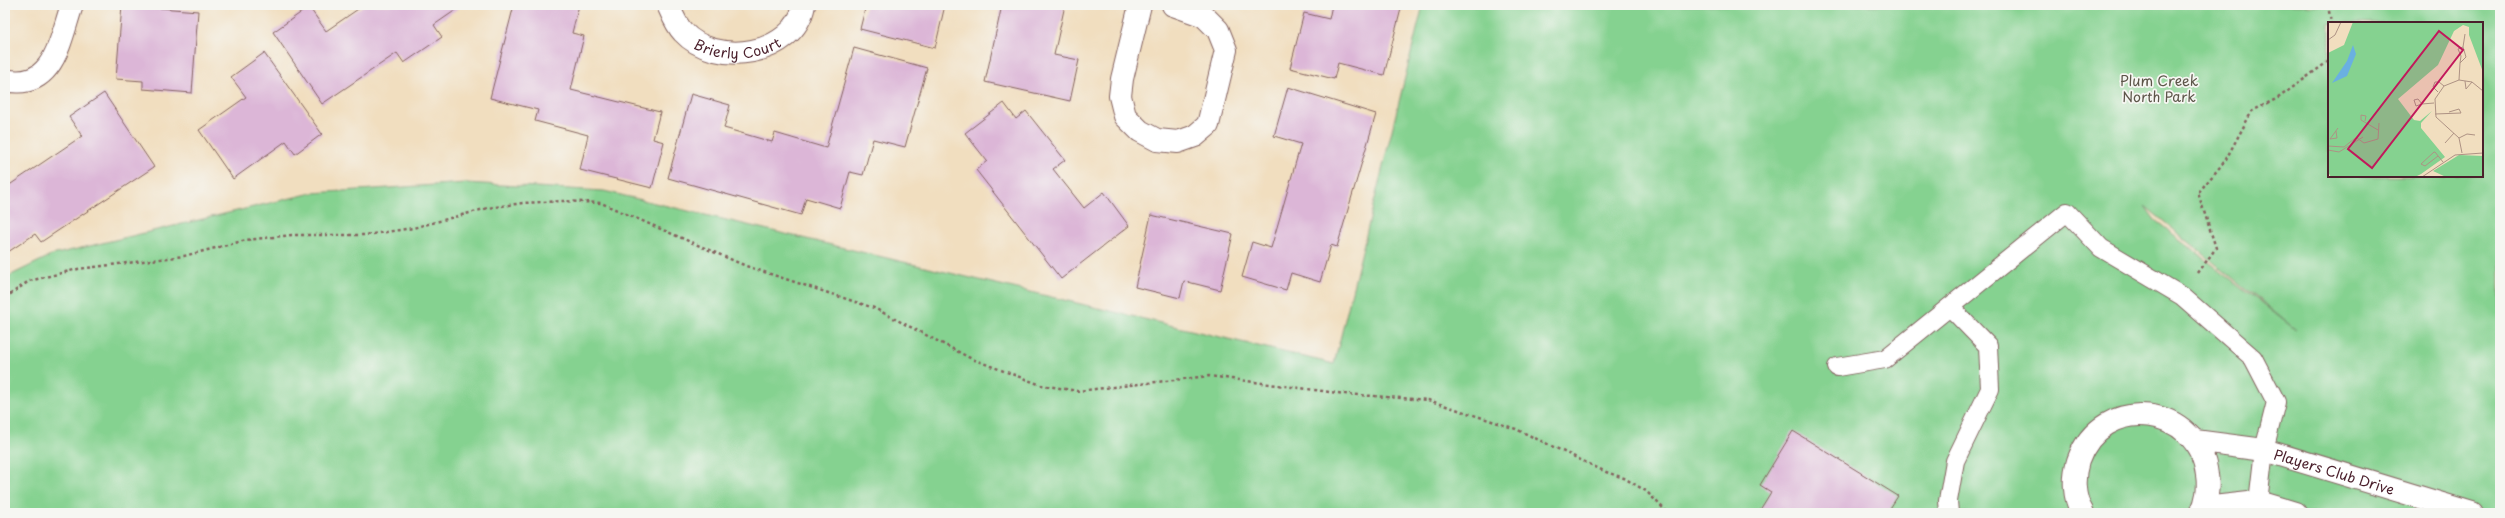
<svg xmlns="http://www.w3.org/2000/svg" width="2505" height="518" font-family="'Playpen Sans',sans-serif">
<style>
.green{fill:#85d290;stroke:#68785e;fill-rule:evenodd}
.building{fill:#dcb6d7}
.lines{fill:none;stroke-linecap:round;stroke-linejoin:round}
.service-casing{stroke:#84625f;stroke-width:20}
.minor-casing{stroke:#84625f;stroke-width:24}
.path{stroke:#84625f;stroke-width:2.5;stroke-dasharray:3 3;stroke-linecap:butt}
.service{stroke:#fff;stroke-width:18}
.minor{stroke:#fff;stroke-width:22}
.labels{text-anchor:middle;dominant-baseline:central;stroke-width:3.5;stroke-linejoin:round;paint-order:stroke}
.street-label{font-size:14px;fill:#4a1f2b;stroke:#f6f6f2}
.park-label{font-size:14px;fill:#5c5549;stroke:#f6f6f2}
.inset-road{fill:none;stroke:#ae9284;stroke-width:1}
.view{fill:#c2185b;fill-opacity:0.15;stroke:#c2185b;stroke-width:2}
.inset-edge{fill:none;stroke:#4a1f2b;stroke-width:2}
</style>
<rect width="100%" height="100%" fill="#f6f6f2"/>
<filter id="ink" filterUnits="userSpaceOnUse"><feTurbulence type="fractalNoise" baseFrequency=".025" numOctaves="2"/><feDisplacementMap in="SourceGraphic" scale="8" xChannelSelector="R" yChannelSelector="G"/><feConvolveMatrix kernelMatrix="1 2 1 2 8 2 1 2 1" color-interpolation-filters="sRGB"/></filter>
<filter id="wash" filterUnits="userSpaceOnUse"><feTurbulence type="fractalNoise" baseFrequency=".012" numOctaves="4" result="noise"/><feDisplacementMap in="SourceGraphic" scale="16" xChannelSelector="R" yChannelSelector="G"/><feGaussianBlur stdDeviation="0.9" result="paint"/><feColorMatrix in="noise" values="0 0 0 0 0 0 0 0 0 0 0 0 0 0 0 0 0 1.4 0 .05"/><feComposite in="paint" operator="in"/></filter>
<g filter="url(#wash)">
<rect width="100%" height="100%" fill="#f1debf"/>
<path class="green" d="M1423,5H2500V513H5V278L52,255L312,193L466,183L604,191L1334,364ZM2329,23H2482V176H2329ZM2145,206L2296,330L2155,220Z"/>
<g id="blocks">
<g class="building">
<polygon points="122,5 198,11 192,93 143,89 143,81 116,79"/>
<polygon points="364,5 463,5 434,25 442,37 404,63 397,53 322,104 273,32 309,7 326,31"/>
<polygon points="514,5 579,5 572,33 584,36 571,90 660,112 653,139 664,142 652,188 580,170 588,135 535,121 538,110 490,98"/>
<polygon points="866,5 945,5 935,48 860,29"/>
<polygon points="1002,5 1065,5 1054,55 1079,60 1070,101 985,82"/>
<polygon points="1332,5 1402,5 1384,75 1338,63 1334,79 1290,68 1304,13 1329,19"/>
<polygon points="854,48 927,68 905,147 873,139 863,175 850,172 840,208 806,198 801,215 668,178 691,94 730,105 724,128 772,142 775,133 826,148"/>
<polygon points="264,53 322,134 295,154 286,141 233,179 199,130 246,97 231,77"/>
<polygon points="1288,87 1376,114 1337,247 1331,245 1320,282 1291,273 1286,290 1242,277 1252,242 1271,248 1301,144 1274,136"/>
<polygon points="104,93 154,167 41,242 35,234 5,254 5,188 82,136 69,117"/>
<polygon points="1004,103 1016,119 1026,111 1065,160 1053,169 1084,208 1104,192 1129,226 1061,279 976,170 987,161 965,133"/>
<polygon points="1151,215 1233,234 1220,290 1184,281 1180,298 1135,287"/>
<polygon points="1793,431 1898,496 1887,513 1758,513 1771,492 1760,485"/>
</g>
</g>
</g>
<g filter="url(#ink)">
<use href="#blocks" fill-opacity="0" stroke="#84625f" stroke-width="1"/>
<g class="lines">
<defs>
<g id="service">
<polyline points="1837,367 1885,359 2067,212 2101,248 2182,296 2253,358 2276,402 2264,450 2258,502"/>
<polyline points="1949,513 1948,501 1955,461 1990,389 1988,346 1950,307"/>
</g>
<g id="minor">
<path id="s1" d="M668,5C672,14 676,25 683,32C715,67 794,57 804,5"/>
<polyline points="1140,5 1122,79 1120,96 1125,116 1140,131 1157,140 1178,142 1195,136 1208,125 1226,50 1218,30 1204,16 1173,5"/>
<path d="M5,80C54,91 60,40 72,5"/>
<path id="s2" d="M2195,441L2264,450L2472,513"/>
<polyline points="2204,508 2258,502 2295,513"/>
<path d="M2083,513C2073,498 2073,477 2078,461C2102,392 2199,404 2207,475C2209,487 2207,502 2201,513"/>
</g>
</defs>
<use href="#service" class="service-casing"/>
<use href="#minor" class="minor-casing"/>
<g class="path">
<polyline points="2328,5 2331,23"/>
<polyline points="2198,273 2216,248 2198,193 2225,161 2252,111 2278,98 2329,61"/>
<polyline points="5,298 29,281 78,269 184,256 246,240 292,235 366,235 413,228 488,208 523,203 563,201 601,203 746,266 874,308 972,359 1041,385 1078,391 1209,376 1345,394 1428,400 1516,429 1606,472 1624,478 1646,491 1668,513"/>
</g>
<use href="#service" class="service"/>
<use href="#minor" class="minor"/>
</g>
</g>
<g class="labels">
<g class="street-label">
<text stroke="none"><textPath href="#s1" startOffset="91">Brierly Court</textPath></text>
<text stroke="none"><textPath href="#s2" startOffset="143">Players Club Drive</textPath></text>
</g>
<g class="park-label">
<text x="2159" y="80">Plum Creek<tspan x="2159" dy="16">North Park</tspan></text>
</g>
</g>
<g transform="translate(2328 22)">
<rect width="155" height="155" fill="#f1debf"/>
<path d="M25,0H155V50L141,13V5L135,3L126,9L110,43L70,77L86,98L92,99L104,89L93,101V106L117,135L93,152L87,155H3L0,150V31L16,23ZM131,133L155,134V155H118L105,149Z" fill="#85d290"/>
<path d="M25,23L28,32L19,54L4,61L19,39Z" fill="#6ab0e1"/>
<path class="inset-road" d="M0,18L7,13L13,0M135,25L137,12M131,58L132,41L138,35L135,25L130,27L133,34L132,41M137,59L138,67L144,60M110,70L105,65L107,60H111L116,64M94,82L88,84L86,78L90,77L94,82L106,81M107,92L133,91L131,87L121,90M37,99L38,94L33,93V98L50,108M8,109L9,116L2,117L10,106M29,116L36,121L50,117L51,101M131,116L139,112L147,113M117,121L126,111M0,124L16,125L31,113M0,128L11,130L35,115M134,131L131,116L108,95L107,77L116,64L131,58L144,60L155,69M110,134L97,144L93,142L106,130H107L115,140M94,155L127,133L155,131"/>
<path class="view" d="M111,9L135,28L44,146L20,127Z"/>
<rect width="155" height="155" class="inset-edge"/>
</g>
<rect width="2505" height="518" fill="none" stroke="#f6f6f2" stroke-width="20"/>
</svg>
